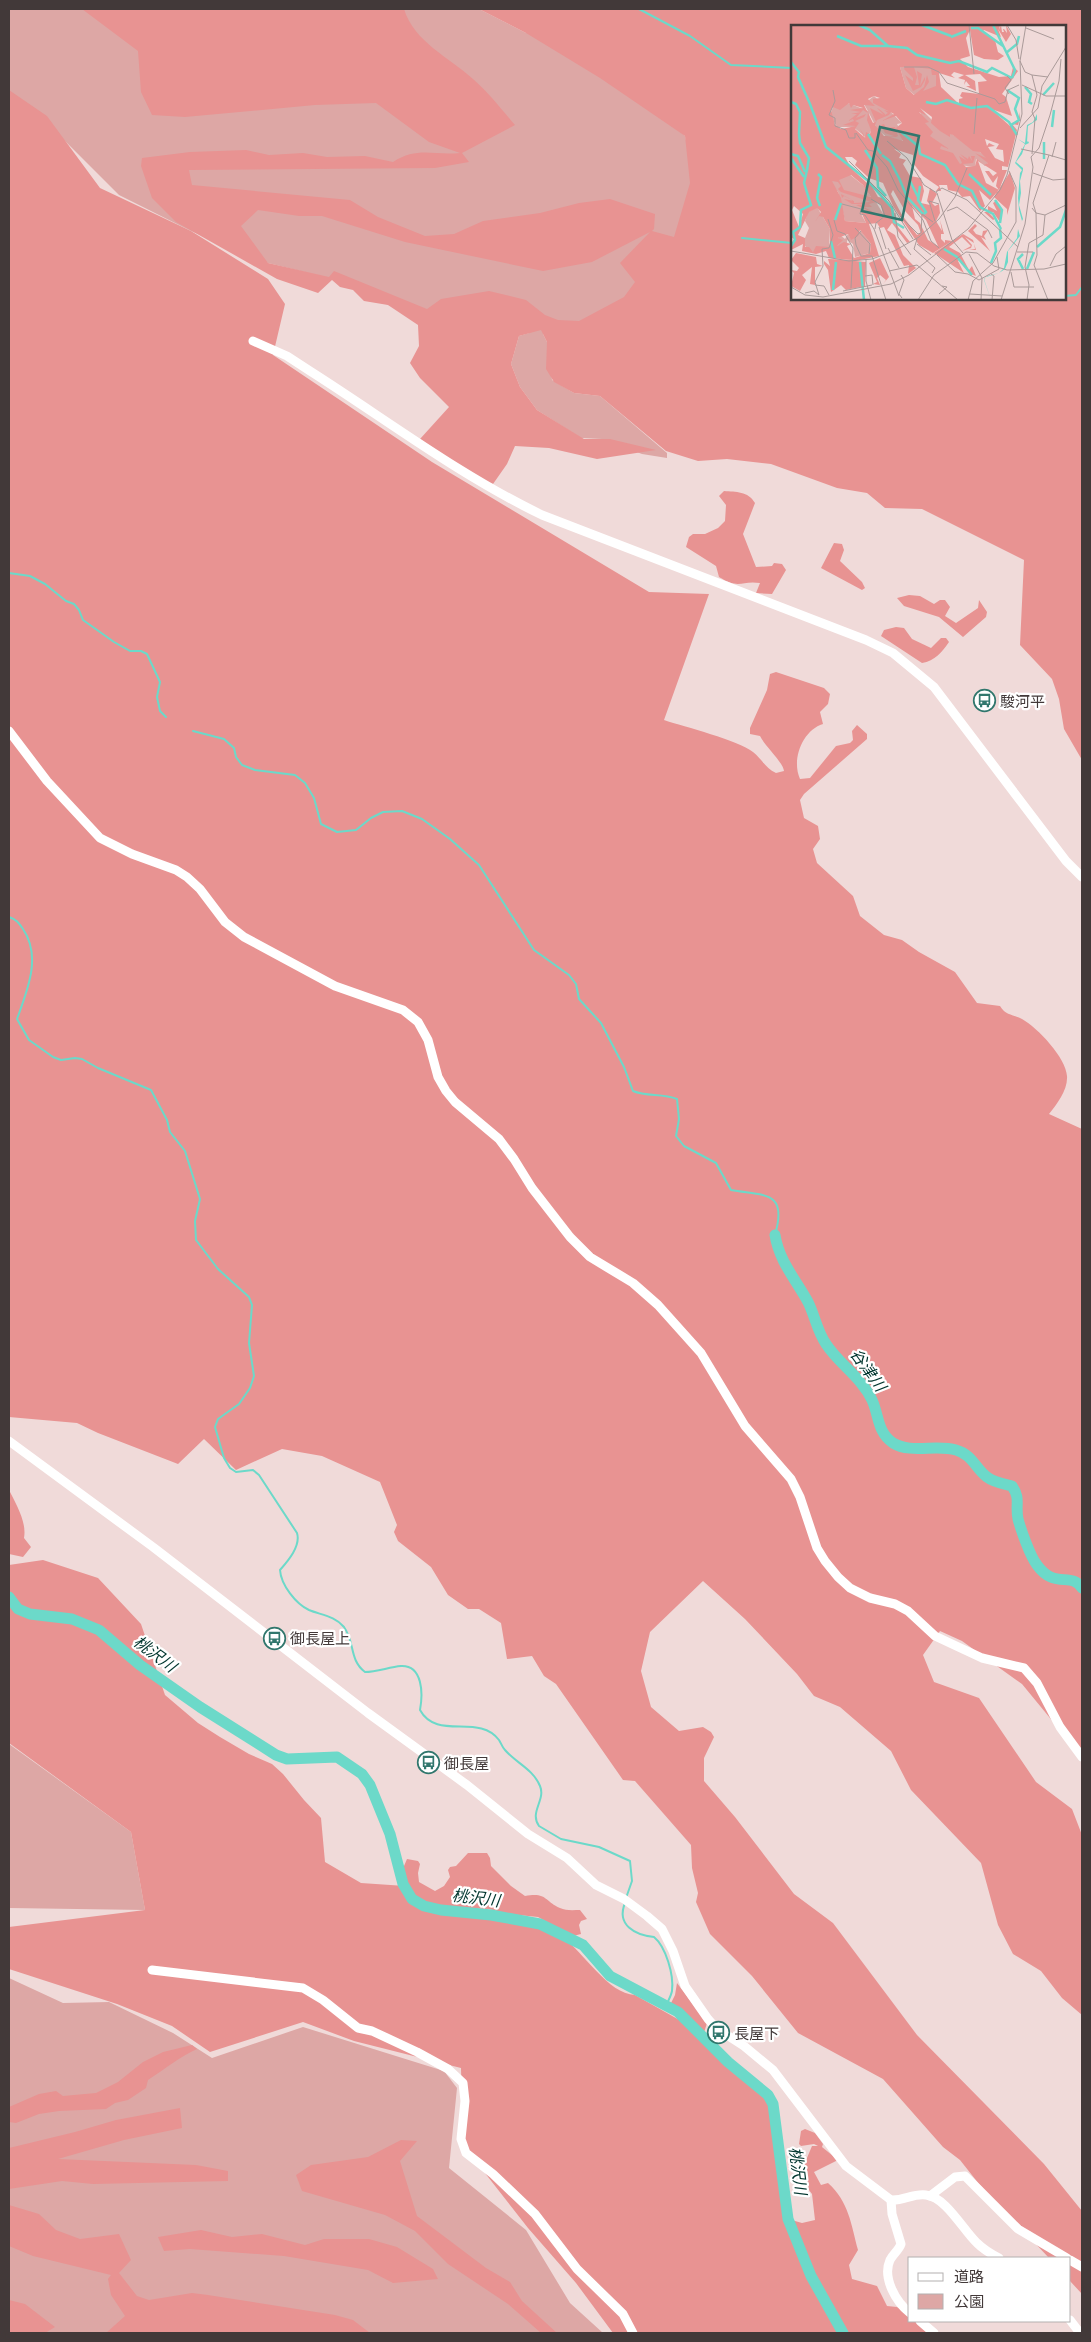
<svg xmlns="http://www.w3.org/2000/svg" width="1091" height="2342" font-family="Poppins,'Noto Sans JP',sans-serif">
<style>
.green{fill:#dda7a5}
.forest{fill:#e89392;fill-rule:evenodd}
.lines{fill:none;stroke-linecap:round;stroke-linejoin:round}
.stream{stroke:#6cd9c9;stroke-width:2}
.river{stroke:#6cd9c9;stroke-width:11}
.tertiary{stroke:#fff;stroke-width:9}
.labels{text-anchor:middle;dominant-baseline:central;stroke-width:4.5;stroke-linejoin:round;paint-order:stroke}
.poi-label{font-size:15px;fill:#423939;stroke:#fff;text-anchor:start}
.water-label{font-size:16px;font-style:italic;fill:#00352e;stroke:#fff}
.inset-river{fill:none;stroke:#6cd9c9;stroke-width:2.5}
.inset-road{fill:none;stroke:#aa9a99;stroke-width:1}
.view{fill:#31776d;fill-opacity:0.15;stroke:#31776d;stroke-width:2.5}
.inset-edge{fill:none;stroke:#423939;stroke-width:2.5}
</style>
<rect width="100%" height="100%" fill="#f0dad9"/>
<g class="green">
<polygon points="9,9 479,9 526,33 582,34 685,136 698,191 653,306 589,336 543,334 547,342 552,380 574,393 600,396 667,453 667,458 642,454 602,439 581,438 537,410 520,387 511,364 519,336 529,333 431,325 333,279 268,263 191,231 119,195 47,123 9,102"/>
<polygon points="9,1744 131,1832 145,1910 9,1908"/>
<polygon points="9,1978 63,2003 109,2002 173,2033 212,2058 303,2027 444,2071 457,2088 449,2168 526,2230 570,2303 603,2333 9,2333"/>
</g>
<g class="forest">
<path d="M82,9H404C414,42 449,57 473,79C489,93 502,110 515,125L462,153L469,162L435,168L189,170L192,185L350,200L378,217L425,236L454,234L483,221L540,213L579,203L610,199L655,214L654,229L652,231L674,237L690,183L685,136L600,78L526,33L479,9H1082V760L1064,729L1059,699L1052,679L1020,645L1024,560L922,509L885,508L867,493L837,488L771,464L727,459L698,461L666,451L600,396L574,393L554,382L546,369L547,342L541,330L519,336L511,364L520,387L537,410L584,439H610L656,450L597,459L549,448L515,446L507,464L493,484L465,474L420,439L449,407L420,378L410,363L419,346L418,325L388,305L364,301L353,290L340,287L332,280L318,293L277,279L176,222L152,198L141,166L142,158L190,152L246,150L269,155L303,153L327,157L365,156L393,162C418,146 434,156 460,153L429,142L376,103L315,105L185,117L152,115L141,92L138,51ZM792,26H1065V299H792ZM258,210L299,216H322L405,242L543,271L592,262L650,232L620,263L635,282L624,297L579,321L558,320L545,315L526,300L489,291L441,299L427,309L334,271L329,277L268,263L241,226Z"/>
<path d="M9,90L47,116L100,188L191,231L268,279L285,304L273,355L432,462L649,592L709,594L664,720C685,727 738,740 753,752C762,759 765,768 776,773L784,771C783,762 765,746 760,736L750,734V728L767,690L770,674L776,672L824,688L830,694L828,704L820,712L823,724C803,730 791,759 800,779L810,778L836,746L850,743L853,740L852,731L857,725L867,734V739L804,794L800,800L804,818L818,826L820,839L813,849L817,863L853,896L860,916L884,935L902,940L919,952L955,972L977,1003L1000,1006C1006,1016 1013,1014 1022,1019C1038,1028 1066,1058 1067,1076C1068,1090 1057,1104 1049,1114L1082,1129V1757L1022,1684L962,1641L940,1631L923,1655L934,1682L979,1698L1036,1782L1072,1809L1082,1835V2015L1062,1998L1041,1971L1013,1954L998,1925L981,1863L911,1790L891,1751L840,1707L814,1696L797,1674L745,1619L703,1581L650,1632L641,1671L651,1707L679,1731L703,1727L711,1732L714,1737L704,1758V1781L735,1817L794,1894L833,1923L917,2035L1044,2164L1082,2211V2294L1070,2281V2258H1049L979,2184L960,2160L943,2147L883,2079L798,2033L752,1976L710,1934L696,1902L698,1893L692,1868L691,1845L635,1781L623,1780L556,1684L544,1676L532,1656L507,1659L501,1623L479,1609H468L448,1595L431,1567L398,1541L394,1532L397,1525L380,1482L322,1456L282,1449L236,1470L204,1439L178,1464L98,1433L77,1423L9,1417Z"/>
<path d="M724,491C736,492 748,491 755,503L743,534L756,567L772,566L774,563L782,564L786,570L772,594L756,593L760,583C741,580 740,590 719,577L716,566L686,547L689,537L693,534H705L718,528L725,521L726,505L719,496Z"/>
<polygon points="834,543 842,544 844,550 840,561 862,582 865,588 862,590 821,568"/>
<polygon points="909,595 920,596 934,604 940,600 945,600 950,607 945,616 956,623 978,608 979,600 987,612 986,617 963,637 939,617 904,606 897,598"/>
<path d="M896,627L904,628L912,639L931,648L941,638H946L949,642C942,652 935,661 922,663L881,636L884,630Z"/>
<path d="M9,1490C16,1504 27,1522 24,1538L31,1547L23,1557L9,1554Z"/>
<path d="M43,1560L98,1578L141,1624L165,1695L198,1723L220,1737L249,1754L272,1764L283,1774L304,1800L321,1818L325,1862L361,1883L405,1886L421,1907C462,1912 502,1914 540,1928C547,1931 556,1933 562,1937C584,1952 608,1994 635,1995L690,2026L769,2095L774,2116L777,2157L788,2219L802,2223L815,2220L812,2194L799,2177L812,2146H818L814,2144L801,2146L799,2144L801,2131L805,2129L815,2133L823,2144L822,2147L838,2160L814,2172L821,2185L828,2183C849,2202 851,2224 858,2250L849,2265L852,2279L877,2286L887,2306L897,2307L910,2316V2321H916L930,2333H613L576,2283L528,2228L463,2145L461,2068L354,2041L303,2022L210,2052L172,2026L117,2004L9,1969V1927L145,1910L131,1832L9,1743V1565Z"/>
<path d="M468,1853H487L490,1858L491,1866L511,1886L525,1896C547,1892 544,1901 560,1908C566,1911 574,1910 580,1910L587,1919L581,1921L579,1925L581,1934L573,1936L538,1917L509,1914L489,1909L445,1907L422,1901L415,1897L404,1876V1866L407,1859L418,1861L420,1864L418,1873L419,1882L435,1891L444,1886L450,1877L448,1870L450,1867L456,1866Z"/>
<polygon points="677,1983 707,2023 703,2036 685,2016 679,2014 677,2009 670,2005 675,1995"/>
<path d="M192,2045L197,2049C179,2057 165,2069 148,2080L146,2088L128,2100L115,2103L106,2109L59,2111L39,2114L16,2123L9,2122V2107L39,2094L56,2091L63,2096L96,2093L118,2082L143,2062L163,2052Z"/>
<polygon points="180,2108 182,2128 124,2140 58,2159 196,2165 228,2171 228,2181 93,2184 62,2181 9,2189 9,2148 75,2132 116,2120"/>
<polygon points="401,2140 417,2141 400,2161 417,2216 486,2268 510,2282 522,2301 557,2333 541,2333 508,2304 448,2264 415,2231 385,2215 302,2191 296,2175 311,2165 368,2157"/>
<polygon points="9,2205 39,2214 56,2230 80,2239 119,2234 131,2260 119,2273 137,2296 149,2300 192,2293 208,2295 335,2315 353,2320 370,2333 106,2333 125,2316 111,2295 108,2279 111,2275 33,2256 9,2246"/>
<polygon points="201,2230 232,2237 262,2234 305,2245 324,2239 369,2239 397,2247 433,2269 438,2279 393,2283 368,2270 284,2256 190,2249 164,2251 158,2237"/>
<polygon points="9,2300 25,2304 55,2327 45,2333 9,2333"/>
</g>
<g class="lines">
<g class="stream">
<polyline points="639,9 690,36 731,65 792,68"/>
<polyline points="742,238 792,243"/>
<polyline points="1065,296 1076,295 1082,287"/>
<polyline points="9,573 30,576 45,584 66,601 74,604 79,610 83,620 114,642 130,651 141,651 147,654 160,682 157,697 160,711 166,717"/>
<path d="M193,731L224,739L234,748L236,757L242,765L255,770L295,775L305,783L314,798L321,824L337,832L356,830L371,818L383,812L402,811L422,819L450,839L479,865L534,950L569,975L576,984L579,999L601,1023L624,1067L633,1091C647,1097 662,1093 677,1099L679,1119L676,1136L684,1146L716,1163L731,1190C764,1196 788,1190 775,1235"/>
<path d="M9,917C16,919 19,923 23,929C42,957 27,991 17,1019L29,1040L53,1057L61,1060L75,1058L82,1059L98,1068L151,1090L167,1120L170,1132L185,1151L200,1199L195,1221L196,1240L218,1269L249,1297L252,1305L249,1343L254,1376L250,1388L239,1404L218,1419L215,1427L224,1458L230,1468L236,1472L253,1470L259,1475L297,1533C301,1546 288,1561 280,1570C281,1585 296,1604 309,1610C321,1615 335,1616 344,1627C355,1642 349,1660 365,1672C377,1672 389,1667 401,1666C423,1665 423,1694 420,1710C437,1741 479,1713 499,1740C501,1743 502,1747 505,1750C516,1763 533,1769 540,1786C546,1800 529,1812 539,1826L561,1839L599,1847L630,1861L632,1881L626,1898"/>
<path d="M625,1903C616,1925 635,1935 654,1937C666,1947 674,1975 672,1991C671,1996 668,2001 666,2006"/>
</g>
<g class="river">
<path d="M775,1235C779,1261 796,1280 808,1302C815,1316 817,1331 826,1344C839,1364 862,1378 872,1400C879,1415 877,1432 893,1443C911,1454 936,1444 956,1450C973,1455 975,1468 987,1477C993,1482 1004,1484 1012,1486C1021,1499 1015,1504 1018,1519C1021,1530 1030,1556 1037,1565C1055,1590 1071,1571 1082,1588"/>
<polyline points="9,1597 18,1609 30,1614 72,1619 99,1630 140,1665 200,1707 276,1755 287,1759 337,1757 362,1774 370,1785 390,1834 403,1884 412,1899 424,1906 441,1910 491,1915 540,1924 583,1945 610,1976 678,2012 728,2062 768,2095 773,2104 788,2219 811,2276 843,2333"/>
</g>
<g class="tertiary">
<path d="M253,341L287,356L310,371C387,420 459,475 542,515L866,640L893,653L934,687L1066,861L1082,877"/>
<polyline points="9,731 47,781 100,838 132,854 176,870 187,877 200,889 225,922 244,937 335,986 403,1010 418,1022 428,1040 438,1077 446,1091 455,1102 499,1139 514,1159 532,1188 570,1237 590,1257 633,1283 658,1305 701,1353 745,1426 791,1479 800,1497 817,1548 825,1561 838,1577 850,1588 870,1598 895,1604 908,1611 935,1636 952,1644 982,1658 1024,1668 1037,1683 1060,1727 1082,1757"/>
<path d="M9,1441L153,1547L368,1713L467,1785L528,1834L567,1858L596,1885L624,1899L647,1916L662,1929L673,1951L685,1986L708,2019L716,2028L744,2046L773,2070L846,2166L891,2200C903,2201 914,2193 926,2195C946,2197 963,2230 977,2243C983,2249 991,2254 999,2258"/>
<polyline points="152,1970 303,1988 323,2000 358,2028 372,2031 417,2052 448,2069 463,2083 465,2101 461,2139 466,2153 493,2174 535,2214 577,2269 623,2314 633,2333"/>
<polyline points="930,2196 955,2177 965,2176 1018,2229 1067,2258"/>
<path d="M891,2200L892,2214L901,2244C899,2250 893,2254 890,2260C882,2278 896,2302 910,2313"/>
<polyline points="1070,2260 1082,2267"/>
<polyline points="1070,2320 1080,2333"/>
<polyline points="920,2321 934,2333"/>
</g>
</g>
<defs>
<symbol id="bus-ring" viewBox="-11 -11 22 22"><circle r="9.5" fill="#fff" stroke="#31776d" stroke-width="1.5"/><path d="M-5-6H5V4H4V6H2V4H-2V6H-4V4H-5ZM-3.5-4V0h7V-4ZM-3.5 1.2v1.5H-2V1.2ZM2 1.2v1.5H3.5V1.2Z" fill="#31776d"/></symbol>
</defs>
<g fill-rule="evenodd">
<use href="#bus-ring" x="972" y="688" width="25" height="25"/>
<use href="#bus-ring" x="262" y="1626" width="25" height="25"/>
<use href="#bus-ring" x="416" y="1750" width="25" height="25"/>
<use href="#bus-ring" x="706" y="2020" width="25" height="25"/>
</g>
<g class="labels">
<g class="poi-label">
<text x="1000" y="701">駿河平</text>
<text x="290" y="1638">御長屋上</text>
<text x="444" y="1763">御長屋</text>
<text x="734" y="2033">長屋下</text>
</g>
<g class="water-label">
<text transform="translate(868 1370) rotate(54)">谷津川</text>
<text transform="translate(155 1654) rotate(37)">桃沢川</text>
<text transform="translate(476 1898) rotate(7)">桃沢川</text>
<text transform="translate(798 2171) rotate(83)">桃沢川</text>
</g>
</g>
<g transform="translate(791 25)">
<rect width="275" height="275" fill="#f0dad9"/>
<path d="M109,42H137L147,48L150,69L146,76L126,72L115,63ZM83,71L111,98L106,99L113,113L108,121L110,124L86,104L78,88L81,104L76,113L62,102H46L39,90L42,82L57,78L77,86L73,79ZM128,82L145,99L189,127L198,134L197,138L194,141L185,134L184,142L168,140L137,118ZM20,94L21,107L37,132L73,161L80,172L55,168L85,177L94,192L88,194L78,187L70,189L75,198L54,196L47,167L40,159L45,174L38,169L35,152L24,144L25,130L15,114L13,99ZM26,182L39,204L38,222L31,227V224L22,227L17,225L12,218L18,203L14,196L17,187ZM70,206L80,219L79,228L64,232L62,219L56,215V218L46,221L51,215L47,214L49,210L54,214L57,209L60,214Z" fill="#dda7a5"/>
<path d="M0,0H209L208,5L210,0L211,7H213L212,4H213L216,8L215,0L220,9L215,17L207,4L210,12L193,5L191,7L204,15L207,27L213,31L207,35L193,34L183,30L179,5L175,13L179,31L169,34L177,42L208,52L220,51L222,42L227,46L211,69L215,72L221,91L200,84L219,101L221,98L228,96V87L229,93L227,100L221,99L226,105L217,142L211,141V145H216L208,165L205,161L207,151L202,158L194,146H198L202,151L206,148L187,136L195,158L208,165L199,175L188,165L194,181L189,186L179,171L171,172L167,167L157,165L156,160H148L150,166H145L148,162L132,151L122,138V130L103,124L110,129L108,133L115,135L112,139L119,151L130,153L133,166L130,178L139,180L136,176L139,163L146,169L141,178L144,181L148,179L149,188L145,196L151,206L149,195L153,209H150V214L154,218V215L161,216L142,228L128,220L102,181L92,158L78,153L64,140L66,136L61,132H54L60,143L76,158L77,156L72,153L71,152L77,154L87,172L93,173L102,184L101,188L102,185L103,186L107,202L119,217L116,218L101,198L96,205L104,210L112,230L125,243L117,249L118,240L113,241L93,202L89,203L86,198L78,199L88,231L64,236L75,237L74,261L55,265L50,260L40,267L37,245L33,239V236L39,241L37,234L63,235L38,233L35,226L25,229L11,226L12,219L0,225L3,214L0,212ZM109,42H114L113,44L122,53V56L114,50L122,66L130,62L134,55V52L129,61L131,49L126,46L128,60H124L126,52L123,42L140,44L141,50H145V61L132,66L138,57L136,50L133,62L123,70L115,63ZM163,47L173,50L167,53L174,55L173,60L175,56L179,61H175L185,66L184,56L174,50L189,49L196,56L187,57L188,69L171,67L169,71L172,73L168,74V79L150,62L148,48L164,53L160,50ZM83,71L89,73L82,74V78L103,89L91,96L105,91L111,98L105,103L112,116L96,111L105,112L107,111L104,102L95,103L93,99L90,100L94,108L103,111H93L84,100L86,95L98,90L100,87L93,85L97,88L94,90V89L88,84L86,83L93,90L79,83L85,97L82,98L73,80L84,81L77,74ZM58,78L60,83L62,80L72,83L59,85L70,87L60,89H66L57,96L62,94L63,96L52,100L65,101L50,104L44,100L40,85L42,82L49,85ZM129,83L141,92L140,98L149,106L159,112V109L162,110L182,126L189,127L195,133L184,128L197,138L193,140L186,134L184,141L175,142L172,139L182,138L184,131H180L181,136L178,131L177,134L169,129L176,136L168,131L171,138L169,139L162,128L149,124L150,121L158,124L139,111L142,107L134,98L138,97L128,87L135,90ZM72,85L77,88L76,95L80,105L79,109L75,107L74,113L73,110L69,104L73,112L64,104L68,98L64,96L73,92L75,89L65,93ZM194,114L208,119L205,124L212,125L213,137L204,133L197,122L204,121L198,118L196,121ZM60,150L72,160L80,172L53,165L48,155ZM41,156L47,157L50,161L47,164L50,167L80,177L63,178V176L50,169L51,173L53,171L63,176L53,174L61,179H76L65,180L76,185L73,188L70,184L62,181L69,184L75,198L54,196L50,173ZM102,165L114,186L127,200L130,208L126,210L111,190L100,169ZM85,177L90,180L93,193L73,182H81L78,179ZM3,181L12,189L8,202L1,185ZM121,181L135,195L147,221L137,215L129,198L124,194ZM26,183L30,187L24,197L28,191L32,192L39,204V217L38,222L25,221L22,227L18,222H14V213L7,210L18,187ZM69,205L80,219L79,228L63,233L56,221L60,219L53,217L46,221L52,215L47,213L57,209L60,215L67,211ZM219,147L224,163L216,190V184L203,172ZM205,176L211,185L209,197L202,187L198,188L204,194L202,195L193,187H197V181L206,186L202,178ZM184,199L186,201L182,205L185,209L191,211L192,206L197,205L193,211L195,215L190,212L199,226L177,206ZM172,209L182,215L185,225H178L184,224L183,218L174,212L181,220L180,223L171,226L180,221L171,212L158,222L169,228L178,245L181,241L185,251L178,248L169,234L167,236L173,248L143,228ZM5,228L25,232L26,239L32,241L24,242V260L19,259L21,242L11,250L15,255L9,266L0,261L3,248L0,245L6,246L8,243L0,235ZM89,233L98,252L92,259L95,255L89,250L86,253L89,260L82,259L86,257L78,238Z" fill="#e89392" fill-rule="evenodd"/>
<path d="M246,89V95L237,101L236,117L235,118L237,116L238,118L234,120L231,129L225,137L232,143V145L229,156L230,168L228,180L232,194L227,204L229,211L217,226V237L214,244L208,248L195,252L193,255L200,275L193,254L196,251L208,248L213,243L216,227L226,213L227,204L231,196L228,185L227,173L229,148L231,145L224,138L234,119L227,114L234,118L236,100L242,97Z" fill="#6cd9c9"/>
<path class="inset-river" d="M68,0L79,5L97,21L116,23L126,30L159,38L168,36L196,47L201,43L221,53M131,0L160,11M202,0L224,45L221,53M180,3H187L212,21M46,11L70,21H98M160,12L175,6M215,28L226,19L228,11M0,37L8,47L7,52L19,79M234,62L240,69L238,77L241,79M216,65L228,73L224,84L228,95L220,100M252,70L263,58M0,77L5,79L9,87L8,109M135,77L145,79L156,75L180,83L196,81L218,97L226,110M19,79L35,122L76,155L101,183L103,197L113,203M261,102L263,85M109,106L127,121M8,109L9,118L18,133L16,145M77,109L90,129M127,116L129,129L154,140L167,159L181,166L189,182L202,189L210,204M253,117V134M74,125L86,143L87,162L95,171M0,129L7,131L14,147M91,130L99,136L108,153M0,133L13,152M27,149L30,152L26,173L29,181M178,149L200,170M108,153L116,172L132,189M119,156L128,174M129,161L127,175L135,187L133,189M204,175L211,185L209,198M44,195L50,178M40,216L44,233M0,221L4,215L2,207L9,202L10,185L20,180L13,158L16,145M246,222L269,202L275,185M153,224L166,232L181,250M232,229L227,234L232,244M69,237L73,275M200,238L205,226L204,218L210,213L209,204M236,244L243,227M42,265L45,237"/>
<path class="inset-road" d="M178,0L183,49M216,0L225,15L228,34M235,3L263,14M229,36L234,47L241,50L246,70L241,87L244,94L241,129M113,42H137L148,47L156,58L204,74L208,79L214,77L217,65L228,60M241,50L257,52M216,51L220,55L214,63L218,69M231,60L255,71H275M42,65L44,76L38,90L44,93V101L55,105L58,113H64V108M229,103L247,83L251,61L275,22M65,108L77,125L82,126L96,142L107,165L132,195L140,216L148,223M183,109L186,73M96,116L116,133L133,160L146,168L161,215L172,228M230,124L258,130L242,178L245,188L254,190M258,130L275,135M261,132L265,117M58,136L98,176L122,214M242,148L262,155L275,154M145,167L151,163L176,175L227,222M80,174L90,180L94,191L85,198L84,204M51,179L70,184L69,189L74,190L83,204M241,183L245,188L246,230L243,240L257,275M156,186L166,182L197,205L201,213M104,188L107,212L120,230M109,191L127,209L130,208L131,189L142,197M43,195L46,206L54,209L62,223L60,263M144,196L138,176L148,179M88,202L95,224M64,203L79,219L78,229M83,204L108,271M70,206L64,213L65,220L70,231H81L95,275M126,214L123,224L144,243L141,248M126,219L140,230M97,223L108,243M0,226L58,236L81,234L103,226L128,212L148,194L164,172L176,143M226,227H242M178,229L191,253L190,275M146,230L164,247L177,249L188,255L208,244L206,232M75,234V256L80,275M259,241L265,229L275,221M98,246L126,240L167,275M220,247L223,262H243M200,249L203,251L201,275M110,250L113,255L108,269L111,273M74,251L81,250L82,260M24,260L33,261L38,270M0,262L14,270L32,272L100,259L118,250L177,204L209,165L216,150L231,89L229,36L235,0M52,266L81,260M14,268L23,266L28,270M148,269L156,262L151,261M179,269L211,271M28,270L24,257L32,241L31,224L38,223L42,210L37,194M127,275L143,250L175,227L186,228L203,241L216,245L253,244L275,239M177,275L182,256L202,238L225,197V162L218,146M210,275L234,199L242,142L240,132L248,123L259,90L268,56L270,34M236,275L238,260L234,242L238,218L252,210L254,190L275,180"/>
<path class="view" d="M89,102L128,111L111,195L71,186Z"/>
<rect width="275" height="275" class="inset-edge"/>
</g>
<rect width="1091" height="2342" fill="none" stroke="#423939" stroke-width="20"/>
<rect x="908" y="2257" width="162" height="65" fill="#ffffff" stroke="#b3b0b0"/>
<rect x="918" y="2273" width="25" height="8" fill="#ffffff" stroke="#b3b0b0"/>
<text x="954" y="2282" font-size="15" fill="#423939">道路</text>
<rect x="918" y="2294" width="25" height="15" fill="#dda7a5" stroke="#b3b0b0"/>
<text x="954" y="2307" font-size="15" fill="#423939">公園</text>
</svg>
